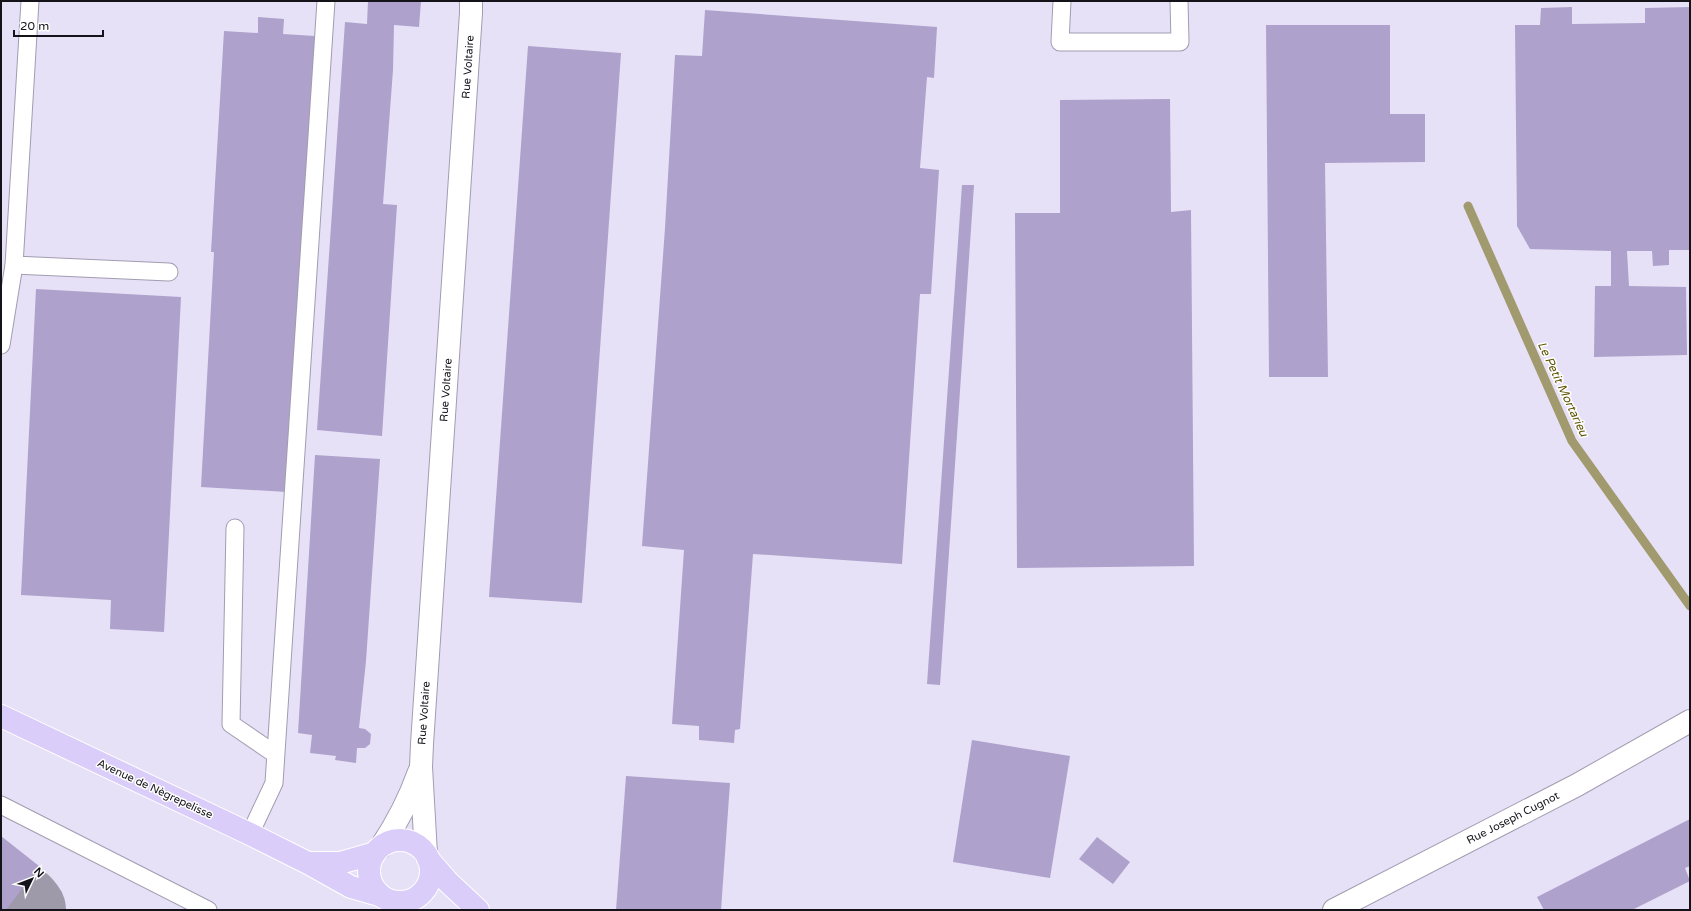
<svg xmlns="http://www.w3.org/2000/svg" width="1691" height="911" font-family="'Varela Round',sans-serif">
<style>
.lines{fill:none;stroke-linecap:round;stroke-linejoin:round}
.stream{stroke:#a19a6e;stroke-width:9}
.taxiway{stroke:#9e9aaa;stroke-width:80}
.building{fill:#aea1cb}
.lane-casing{stroke:#a29cb0;stroke-width:19}
.street-casing{stroke:#a29cb0;stroke-width:24}
.primary-casing{stroke:#fff;stroke-width:24}
.lane{stroke:#fff;stroke-width:17}
.street{stroke:#fff;stroke-width:22}
.primary{stroke:#dbcdf9;stroke-width:22}
.labels{text-anchor:middle;dominant-baseline:central;stroke-width:3;stroke-linejoin:round;paint-order:stroke}
.street-label{font-size:11px;fill:#15131a;stroke:#fff}
.water-label{font-size:12px;font-style:italic;fill:#615606;stroke:#fff}
</style>
<rect width="100%" height="100%" fill="#e7e1f7"/>
<g class="lines">
<polyline class="stream" points="1468,206 1572,441 1690,606"/>
<polyline class="taxiway" points="14,899 22,905 26,910"/>
</g>
<g class="building">
<polygon points="368,1 421,1 419,27 394,25 393,70 383,204 397,205 382,436 317,430 345,22 367,24"/>
<polygon points="1572,7 1572,24 1645,23 1645,8 1690,7 1690,250 1669,250 1669,265 1653,266 1652,251 1627,251 1629,286 1686,287 1687,355 1594,357 1595,286 1611,286 1611,251 1530,249 1517,226 1515,25 1540,25 1541,8"/>
<polygon points="705,10 937,27 934,78 927,77 920,168 939,170 931,294 920,294 902,564 753,554 740,729 735,730 734,743 699,740 699,726 672,724 684,550 642,546 665,228 675,55 702,56"/>
<polygon points="258,17 284,19 283,34 315,36 287,492 201,487 214,252 211,252 224,31 258,33"/>
<polygon points="1266,25 1390,25 1390,114 1425,114 1425,162 1325,163 1328,377 1269,377"/>
<polygon points="528,46 621,53 582,603 489,597"/>
<polygon points="1170,99 1171,212 1191,210 1194,566 1017,568 1015,213 1060,213 1060,100"/>
<polygon points="962,185 974,185 940,685 927,684"/>
<polygon points="36,289 181,297 164,632 110,629 111,600 21,595"/>
<polygon points="315,455 380,459 366,661 359,728 365,729 371,734 370,744 365,748 357,748 356,763 335,760 336,756 310,753 312,735 298,733"/>
<polygon points="972,740 1070,756 1050,878 953,862"/>
<polygon points="626,776 730,783 721,910 616,910"/>
<polygon points="1690,819 1690,866 1685,868 1690,881 1632,910 1544,910 1537,897"/>
<polygon points="1,836 39,866 6,910 1,910"/>
<polygon points="1097,837 1130,862 1113,884 1079,859"/>
</g>
<g class="lines">
<defs>
<g id="lane">
<polyline points="30,1 14,265 169,272"/>
<polyline points="1062,1 1060,42 1180,42 1179,1"/>
<polyline points="1,345 14,265"/>
<polyline points="235,528 231,724 275,754"/>
<polyline points="1,805 208,910"/>
<polyline points="250,834 274,783 326,1"/>
</g>
<g id="street">
<path d="M381,847C397,823 409,800 419,772"/>
<polyline points="426,854 421,767 422,744 471,13 471,1"/>
<polyline points="1334,910 1577,785 1690,721"/>
</g>
<g id="primary">
<polyline points="1,716 250,834 308,863 351,887 379,895"/>
<circle cx="400" cy="871" r="31"/>
<polyline points="428,859 448,882 478,910"/>
<polyline points="310,863 340,863 375,853"/>
</g>
</defs>
<use href="#lane" class="lane-casing"/>
<use href="#street" class="street-casing"/>
<use href="#primary" class="primary-casing"/>
<use href="#lane" class="lane"/>
<use href="#street" class="street"/>
<use href="#primary" class="primary"/>
</g>
<g class="labels">
<g class="street-label">
<text transform="translate(468 67) rotate(-86)">Rue Voltaire</text>
<text transform="translate(446 390) rotate(-86)">Rue Voltaire</text>
<text transform="translate(424 713) rotate(-86)">Rue Voltaire</text>
<text transform="translate(155 789) rotate(25)">Avenue de Nègrepelisse</text>
<text transform="translate(1513 818) rotate(-27)">Rue Joseph Cugnot</text>
</g>
<g class="water-label">
<text transform="translate(1563 389) rotate(65)">Le Petit Mortarieu</text>
</g>
</g>
<rect width="1691" height="911" fill="none" stroke="#15131a" stroke-width="4"/>
<g transform="translate(32 879) rotate(47)" stroke="#ffffff" stroke-width="3" paint-order="stroke">
<path d="M0-3L7 15L0 10L-7 15Z" fill="#15131a"/>
<text y="-6" font-size="11" font-weight="bold" text-anchor="middle" fill="#15131a">N</text>
</g>
<path d="M14 30v6h89v-6" fill="none" stroke="#15131a" stroke-width="2"/>
<text x="20" y="30" font-size="12" fill="#15131a" stroke="#ffffff" stroke-width="3" paint-order="stroke">20 m</text>
</svg>
